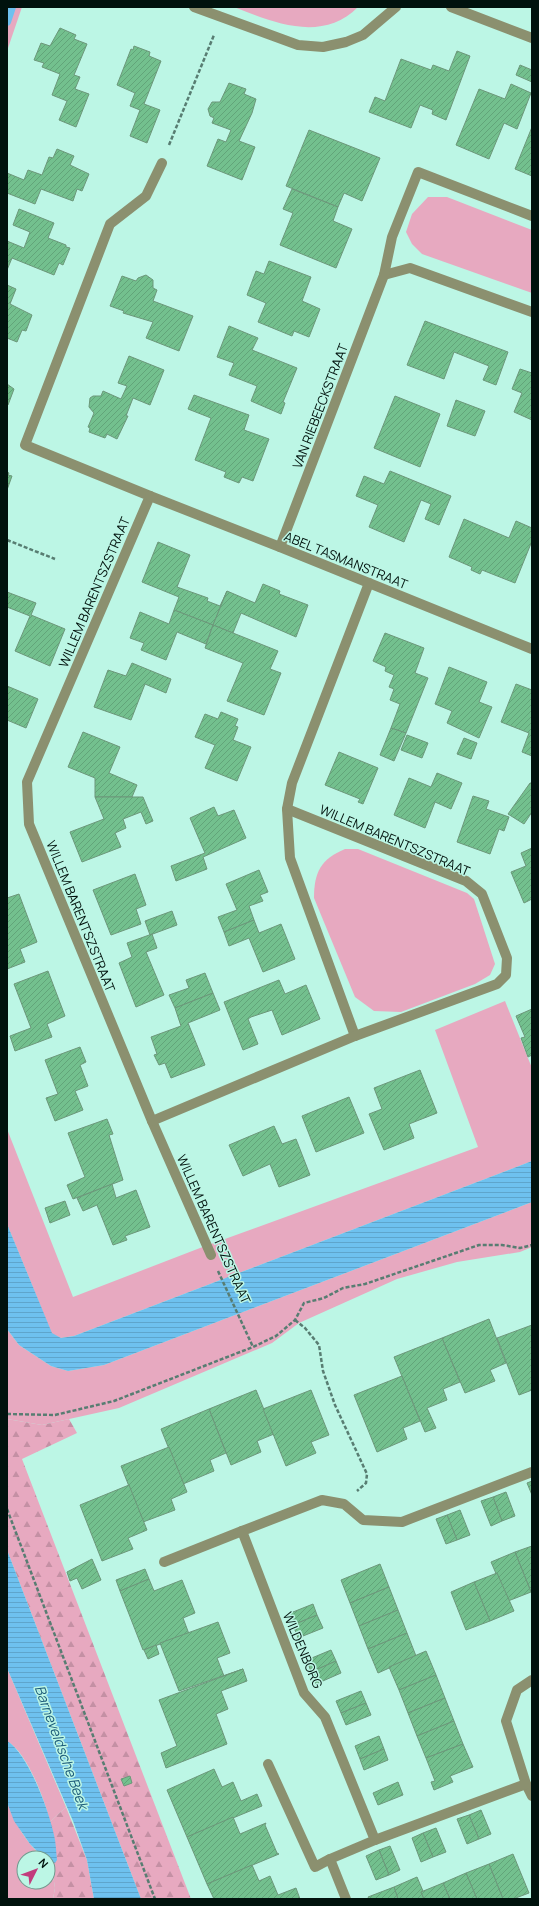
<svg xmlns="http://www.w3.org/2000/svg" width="539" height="1906" font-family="Manrope,sans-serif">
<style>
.green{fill:#e7a9c0}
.forest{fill:url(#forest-firs)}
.water{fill:url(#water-rules)}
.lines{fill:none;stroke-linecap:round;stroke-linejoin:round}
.stream{stroke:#6ec1ef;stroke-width:8}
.building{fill:url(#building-hatch);stroke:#6c977a}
.path{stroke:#587d72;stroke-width:2.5;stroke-dasharray:4 2;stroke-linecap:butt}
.minor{stroke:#8b906f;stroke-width:10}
.labels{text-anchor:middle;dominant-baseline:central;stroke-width:3;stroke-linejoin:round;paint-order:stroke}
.street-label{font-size:13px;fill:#00120d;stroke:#bcf6e5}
.water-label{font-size:14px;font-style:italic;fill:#1d5c7b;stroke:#bcf6e5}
</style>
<defs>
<pattern id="forest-firs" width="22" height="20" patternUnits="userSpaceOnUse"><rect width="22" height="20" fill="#e7a9c0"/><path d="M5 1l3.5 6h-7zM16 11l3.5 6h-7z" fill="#c490a4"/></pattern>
<pattern id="water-rules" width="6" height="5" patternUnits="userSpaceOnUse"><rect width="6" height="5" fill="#6ec1ef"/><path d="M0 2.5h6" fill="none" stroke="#5ea5cc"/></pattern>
<pattern id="building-hatch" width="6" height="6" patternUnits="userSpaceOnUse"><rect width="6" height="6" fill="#73c08e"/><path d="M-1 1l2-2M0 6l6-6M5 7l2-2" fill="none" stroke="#62a479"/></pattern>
</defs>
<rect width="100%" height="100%" fill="#bcf6e5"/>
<g class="green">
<polygon points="7,7 22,7 7,51"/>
<path d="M234,7H358C322,43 274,23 234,7Z"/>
<polygon points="428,197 447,197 532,230 532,293 422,254 412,244 406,232 412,214"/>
<path d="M345,849H358L467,893L474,899L495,964L490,975L475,984L401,1012L374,1011L355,997L314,898C314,872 321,859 345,849Z"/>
<polygon points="505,1001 532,1068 532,1161 74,1336 61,1338 52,1334 7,1224 7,1129 73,1297 200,1248 478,1147 435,1030"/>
<polygon points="532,1202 532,1247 520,1252 457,1262 397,1279 299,1323 272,1343 119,1408 42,1425 7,1419 7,1329 19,1345 51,1366 68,1371 104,1365"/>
<path d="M7,1668L66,1807L50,1822C45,1800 27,1752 7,1741Z"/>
<path d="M7,1802C15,1823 26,1843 44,1858H24V1882H48V1860L51,1862L55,1888L53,1899H7Z"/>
</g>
<g class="forest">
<polygon points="7,1419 42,1425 69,1419 77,1433 22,1459 191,1899 141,1899 7,1550"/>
<polygon points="66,1807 87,1860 94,1899 53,1899 55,1888 51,1862 55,1862 50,1822"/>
</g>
<g class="water">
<polygon points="532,1161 532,1202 104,1365 68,1371 51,1366 19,1345 7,1329 7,1224 52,1333 61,1338 74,1336"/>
<polygon points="7,1550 141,1899 94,1899 87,1860 73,1821 7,1668"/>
<path d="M7,1741C28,1753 49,1811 54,1835C56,1843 56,1851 57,1860L55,1863L48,1860V1858L43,1857L30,1844L14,1821L8,1805Z"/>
</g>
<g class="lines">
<polyline class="stream" points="7,22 12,7"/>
</g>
<g class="building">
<polygon points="60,28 76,35 74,39 87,44 74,75 80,77 75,89 89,94 76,127 59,120 67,101 52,95 60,74 42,67 44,63 34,60 41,43 50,46"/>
<polygon points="134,46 150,52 149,56 161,61 144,104 160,110 147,143 130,136 140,110 130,106 135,93 117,85 131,49 133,50"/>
<polygon points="457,51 470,56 446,120 432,114 433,110 420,105 411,128 369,112 375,97 385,101 401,59 431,70 433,65 449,71"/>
<polygon points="520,65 532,70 532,82 516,75"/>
<polygon points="229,83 246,89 244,94 256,99 252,113 239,141 255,147 242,180 207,166 218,139 226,142 231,130 212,123 214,118 210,116 208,109 212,102 220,102"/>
<polygon points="511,84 531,93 517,129 504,123 489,159 456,145 479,89 505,99"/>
<polygon points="532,127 532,176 515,169"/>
<polygon points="309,130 380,158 362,201 344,193 338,207 286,186"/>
<polygon points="57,149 74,156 70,165 89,174 82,191 77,189 73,201 41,189 35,204 7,193 7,173 24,180 28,170 42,175 49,157 53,158"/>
<polygon points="292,189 338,207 333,221 352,229 336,268 280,245 293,213 283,209"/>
<polygon points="19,209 54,223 48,238 66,245 66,247 70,248 63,265 59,263 54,275 12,258 7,270 7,241 24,248 30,232 13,225"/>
<polygon points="269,261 311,277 302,301 320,309 309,337 294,331 292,336 258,322 266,303 247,295 256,271 264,274"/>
<polygon points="146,275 153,280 153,288 157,290 153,301 193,316 179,351 146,338 153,322 123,313 124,311 110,306 122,276 136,281 138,278"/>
<polygon points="7,285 16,289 10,304 32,315 26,331 22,330 17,342 7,338"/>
<polygon points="425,321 508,352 496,385 483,380 489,366 454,352 444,379 407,365"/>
<polygon points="229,326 258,338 252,350 297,368 283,402 285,403 281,414 251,401 257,386 229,375 234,363 217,357"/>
<polygon points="129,356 164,370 150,405 133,398 126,416 128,416 117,439 107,434 105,438 89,432 90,428 88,427 94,413 89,407 90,398 93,396 101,396 103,391 121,399 127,386 118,383"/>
<polygon points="520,369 532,373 532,420 514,412 522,393 512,389"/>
<polygon points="7,384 14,389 8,405 7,405"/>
<polygon points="194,395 249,415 244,430 269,439 253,481 242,477 239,483 224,477 226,472 195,460 211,418 188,409"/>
<polygon points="395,396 440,414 420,467 374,448"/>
<polygon points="456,400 485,411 475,436 447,426"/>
<polygon points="390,471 451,496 439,525 425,519 431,504 421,500 404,542 369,527 378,505 356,496 364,476 384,484"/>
<polygon points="7,472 9,473 8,475 12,476 7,490"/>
<polygon points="464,519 509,538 516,521 532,528 532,541 515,583 482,570 480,574 471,570 472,567 449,557"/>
<polygon points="158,542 190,555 177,587 208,598 207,601 220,606 227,591 213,625 174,610 179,597 142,582"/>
<polygon points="263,584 280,591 279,594 308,605 296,637 241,613 233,633 213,625 227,591 255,603"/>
<polygon points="7,592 36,603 31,615 65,629 50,666 15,651 30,616 7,607"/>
<polygon points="174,610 213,625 206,644 177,632 166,660 141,650 144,643 130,638 140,612 169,624"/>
<polygon points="213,625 278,651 270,669 281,673 264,715 227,701 243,663 205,648"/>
<polygon points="385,633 424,648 415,673 428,678 406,733 391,728 400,704 390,700 394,689 389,687 394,675 385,671 386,667 373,661"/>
<polygon points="132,663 171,679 166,693 145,684 131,720 94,707 108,670 126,676"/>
<polygon points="449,667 487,682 479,702 492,707 479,738 447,723 452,711 435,704"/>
<polygon points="516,684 532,690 532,756 522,752 529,733 501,722"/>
<polygon points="7,686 38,699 26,728 7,720"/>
<polygon points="221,712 238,719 235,726 238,727 233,740 251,747 237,781 205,768 215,745 195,737 205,714 218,719"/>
<polygon points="391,728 406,733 394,761 380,755"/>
<polygon points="83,732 120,747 109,773 137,785 132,797 95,797 95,778 68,767"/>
<polygon points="407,735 428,743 422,758 401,750"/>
<polygon points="464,738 477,743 471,759 457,754"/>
<polygon points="339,752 378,768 363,804 358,802 360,799 325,785"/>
<polygon points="437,773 462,783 451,809 435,802 425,828 394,815 409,778 431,787"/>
<polygon points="530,783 532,783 532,812 524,824 508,814"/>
<polygon points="473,796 489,801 486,809 509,817 504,831 499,829 490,854 457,842"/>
<polygon points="95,797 143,797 153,821 146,824 141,812 123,819 126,828 115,833 121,847 82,862 70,832 104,819"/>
<polygon points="214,807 218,816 234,810 246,838 203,857 207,869 176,881 171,866 205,853 190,818"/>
<polygon points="532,848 532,899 524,903 511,872 526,866 521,853"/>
<polygon points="259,870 268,892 260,895 263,901 249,906 254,920 224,932 218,917 237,910 226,884"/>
<polygon points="135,874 146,905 136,909 141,924 111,935 93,890"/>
<polygon points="19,894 37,942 20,949 25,962 7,969 7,898"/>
<polygon points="172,911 177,925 150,935 145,921"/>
<polygon points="254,920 259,933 281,924 295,959 263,972 249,938 229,946 224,932"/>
<polygon points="152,934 157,948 146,952 164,995 136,1007 119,963 132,957 127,943"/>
<polygon points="48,971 65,1016 47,1024 52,1037 15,1051 10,1036 31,1028 14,984"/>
<polygon points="205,973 213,993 175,1008 169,995 189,988 186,980"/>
<polygon points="279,980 285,994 306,985 320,1019 282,1035 272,1010 251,1017 248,1019 258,1044 243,1050 224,1002"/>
<polygon points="213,993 220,1010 188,1023 205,1065 171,1078 165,1063 159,1065 154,1055 157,1054 151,1037 181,1026 175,1008"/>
<polygon points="532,1009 532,1055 528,1057 521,1038 525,1037 516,1016"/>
<polygon points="80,1047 86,1062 80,1065 88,1086 75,1091 83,1110 55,1121 46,1098 58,1094 45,1060"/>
<polygon points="420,1070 437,1113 409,1124 414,1138 384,1150 369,1114 382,1109 374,1088"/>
<polygon points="349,1097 364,1133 316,1152 302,1116"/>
<polygon points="107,1119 113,1134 109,1135 123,1180 73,1199 67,1185 85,1177 68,1133"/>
<polygon points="274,1126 282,1144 296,1139 310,1175 279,1187 270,1164 243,1176 229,1145"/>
<polygon points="112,1184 116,1198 136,1190 150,1227 125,1236 127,1240 113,1245 97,1205 83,1211 77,1198"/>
<polygon points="65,1201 70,1215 50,1223 45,1208"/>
<polygon points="489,1319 506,1363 490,1370 495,1381 465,1393 442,1338"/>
<polygon points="532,1325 532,1390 519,1395 497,1338"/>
<polygon points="442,1338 460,1382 443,1389 447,1400 427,1408 436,1428 425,1432 394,1357"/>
<polygon points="402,1376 420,1421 403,1428 407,1439 377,1452 354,1395"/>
<polygon points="256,1390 274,1434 257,1441 261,1452 231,1465 209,1409"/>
<polygon points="311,1390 329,1435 311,1442 316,1453 286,1466 263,1409"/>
<polygon points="209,1409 226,1453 210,1460 214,1471 183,1484 161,1429"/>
<polygon points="169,1447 187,1492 171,1499 175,1510 143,1522 121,1466"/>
<polygon points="532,1481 532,1495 527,1483"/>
<polygon points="129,1485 147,1530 128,1538 133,1549 102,1561 80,1505"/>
<polygon points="506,1492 515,1516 502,1521 493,1497"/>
<polygon points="493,1497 502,1521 491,1526 481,1501"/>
<polygon points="460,1510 470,1535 457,1540 447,1515"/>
<polygon points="447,1515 457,1540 446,1544 436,1519"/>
<polygon points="532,1546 532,1591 531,1592 515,1552"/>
<polygon points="515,1552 531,1592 508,1601 491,1562"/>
<polygon points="92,1559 101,1580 82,1589 77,1578 70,1581 67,1572"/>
<polygon points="380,1564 389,1587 350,1603 341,1580"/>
<polygon points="145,1569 149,1579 120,1591 116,1580"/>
<polygon points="497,1573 514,1611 490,1621 474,1582"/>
<polygon points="149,1579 154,1591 182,1580 195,1613 183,1618 189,1634 143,1650 120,1591"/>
<polygon points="474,1582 490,1621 466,1630 451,1592"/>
<polygon points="389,1587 398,1610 359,1626 350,1603"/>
<polygon points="313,1604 317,1615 293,1625 288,1614"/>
<polygon points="398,1610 407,1633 368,1649 359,1626"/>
<polygon points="317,1615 323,1628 298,1638 293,1625"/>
<polygon points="218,1622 230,1653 217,1658 224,1676 243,1669 179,1691 160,1643"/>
<polygon points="407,1633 416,1656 378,1673 368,1649"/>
<polygon points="156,1645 159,1654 148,1659 144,1650"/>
<polygon points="331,1650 336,1661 311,1672 307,1660"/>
<polygon points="426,1651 436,1675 399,1690 389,1667"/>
<polygon points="336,1661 341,1673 316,1684 311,1672"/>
<polygon points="243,1669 247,1681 221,1691 228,1709 216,1714 227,1744 166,1768 161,1753 177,1746 159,1700"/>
<polygon points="436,1675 445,1698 408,1713 399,1690"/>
<polygon points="361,1691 366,1703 341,1713 336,1701"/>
<polygon points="445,1698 454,1721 417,1736 408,1713"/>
<polygon points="366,1703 371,1715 346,1725 341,1713"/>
<polygon points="454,1721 463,1744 426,1758 417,1736"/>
<polygon points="379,1736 384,1749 360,1759 355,1746"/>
<polygon points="463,1744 473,1767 450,1776 453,1782 434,1790 431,1782 435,1781 426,1758"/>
<polygon points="384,1749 388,1760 364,1770 360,1759"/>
<polygon points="214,1769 222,1787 233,1782 241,1801 257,1794 262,1806 187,1837 167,1790"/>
<polygon points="130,1776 132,1783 124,1786 121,1779"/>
<polygon points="398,1782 403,1795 378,1805 373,1793"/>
<polygon points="481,1810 491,1834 479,1839 469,1815"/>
<polygon points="469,1815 479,1839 467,1844 457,1819"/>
<polygon points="233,1817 240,1834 266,1823 265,1825 277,1853 279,1854 207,1884 187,1837"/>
<polygon points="436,1828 446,1852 433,1857 423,1833"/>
<polygon points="423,1833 433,1857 421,1862 412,1838"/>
<polygon points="390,1846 400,1870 389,1875 379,1850"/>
<polygon points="379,1850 389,1875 376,1880 366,1856"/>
<polygon points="513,1854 529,1893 513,1899 503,1899 489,1864"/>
<polygon points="489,1864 503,1899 477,1899 466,1873"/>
<polygon points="252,1865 259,1881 270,1876 278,1895 296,1888 300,1899 214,1899 207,1884"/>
<polygon points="466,1873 477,1899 450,1899 443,1883"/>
<polygon points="417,1877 423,1891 421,1892 424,1899 398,1899 394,1887"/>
<polygon points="443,1883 450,1899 424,1899 421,1892"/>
<polygon points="394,1887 398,1899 369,1899 368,1897"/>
</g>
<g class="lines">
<g class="path">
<polyline points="169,145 214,35"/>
<polyline points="7,540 55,559"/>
<polyline points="218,1271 253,1347"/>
<polyline points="295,1320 305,1328 319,1345 323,1371 335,1405 367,1474 366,1483 357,1491"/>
<polyline points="7,1414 55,1415 114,1401 253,1347 276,1336 295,1320 304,1303 324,1298 343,1288 365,1284 479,1245 502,1245 520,1248 532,1245"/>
<polyline points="7,1509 155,1899"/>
</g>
<g class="minor">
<polyline points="194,7 298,45 323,47 346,42 363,35 396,7"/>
<polyline points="451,7 532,38"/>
<polyline points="162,163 146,196 110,224 25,445 150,496 27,782 29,824 152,1121 211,1255"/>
<polyline points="384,275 410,268 532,312"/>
<polyline points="150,496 280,547 532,649"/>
<polyline points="280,547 384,275 392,237 418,172 532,216"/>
<polyline points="355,1036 290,858 287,809 292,783 369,583"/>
<polyline points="152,1121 355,1036 497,984 506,975 507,958 482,894 466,881 287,809"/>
<polyline points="164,1562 242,1531"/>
<polyline points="532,1680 517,1690 506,1721 526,1784 532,1796"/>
<polyline points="268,1764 315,1867 330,1859"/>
<polyline points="375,1840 526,1784"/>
<polyline points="346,1899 330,1859 375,1840 325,1717 304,1693 242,1531 322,1500 344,1504 363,1520 402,1522 532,1472"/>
</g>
</g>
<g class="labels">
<g class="street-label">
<text transform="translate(320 406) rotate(-69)">VAN RIEBEECKSTRAAT</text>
<text transform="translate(346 560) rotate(22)">ABEL TASMANSTRAAT</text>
<text transform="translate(94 592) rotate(-67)">WILLEM BARENTSZSTRAAT</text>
<text transform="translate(395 840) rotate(23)">WILLEM BARENTSZSTRAAT</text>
<text transform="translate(81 916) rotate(68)">WILLEM BARENTSZSTRAAT</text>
<text transform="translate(214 1229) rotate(66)">WILLEM BARENTSZSTRAAT</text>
<text transform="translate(303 1650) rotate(67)">WILDENBORG</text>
</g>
<g class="water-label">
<text transform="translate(62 1747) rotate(70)">Barneveldsche Beek</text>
</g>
</g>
<rect width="539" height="1906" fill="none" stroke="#00120d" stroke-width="16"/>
<g transform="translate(36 1870) rotate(48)"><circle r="19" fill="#bcf6e5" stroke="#719b8f"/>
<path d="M0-3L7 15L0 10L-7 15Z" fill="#c23c7d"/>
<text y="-6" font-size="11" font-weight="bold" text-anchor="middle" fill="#00120d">N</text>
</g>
</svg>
